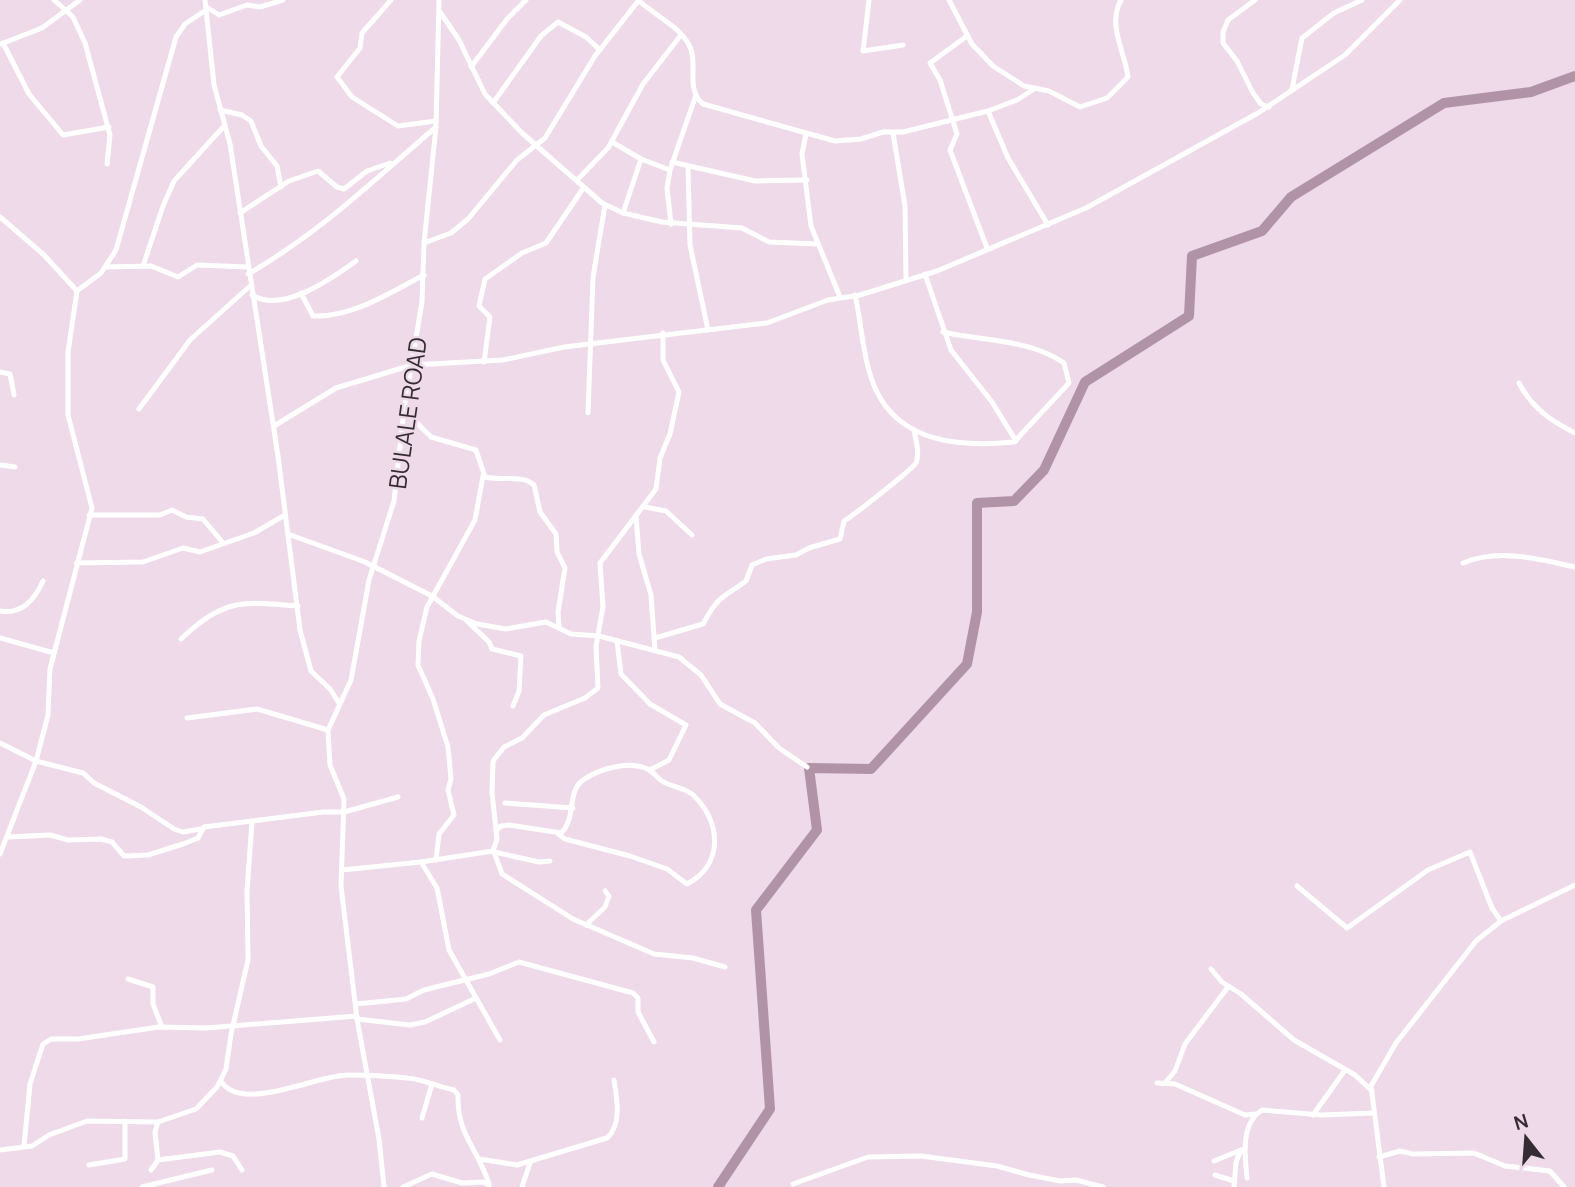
<svg xmlns="http://www.w3.org/2000/svg" width="1575" height="1187" font-family="Manrope,sans-serif">
<style>
.lines{fill:none;stroke-linecap:round;stroke-linejoin:round}
.river{stroke:#b193a8;stroke-width:10}
.minor{stroke:#fff;stroke-width:5}
.labels{text-anchor:middle;dominant-baseline:central;stroke-width:5;stroke-linejoin:round;paint-order:stroke}
.street-label{font-size:24px;fill:#342c32;stroke:#eedae8}
</style>
<rect width="100%" height="100%" fill="#eedae8"/>
<g class="lines">
<polyline class="river" points="718,1187 770,1109 756,910 817,830 809,768 871,769 967,664 977,612 977,503 1014,501 1044,470 1085,382 1189,316 1192,256 1262,231 1291,197 1444,103 1531,92 1575,76"/>
<g class="minor">
<polyline points="54,0 73,17 85,43 110,135 107,164"/>
<polyline points="205,0 214,85 230,144 278,456 300,630 311,671 330,689 339,703"/>
<polyline points="391,0 362,33 360,48 337,77 352,97 398,126 436,121"/>
<path d="M638,0C653,14 677,25 688,43C700,62 684,88 703,104L835,141L861,139L883,132H903L988,111L1017,100L1034,89"/>
<polyline points="869,0 863,51 903,45"/>
<path d="M949,0L972,44L993,66L1024,86L1049,91L1080,107L1107,98L1128,77C1125,52 1107,25 1121,0"/>
<polyline points="1255,0 1228,20 1223,32 1223,43 1237,61 1253,93 1261,104 1269,107"/>
<polyline points="208,8 219,15 247,5 260,7 283,0"/>
<polyline points="440,12 459,40 485,94 522,133 602,203 623,213 662,222 742,228 769,242 818,244"/>
<polyline points="967,36 930,63 940,80 957,134 950,150 987,248"/>
<polyline points="3,43 29,94 63,135 109,127"/>
<polyline points="1,44 42,28 80,0"/>
<polyline points="471,67 507,19 526,0"/>
<polyline points="1292,89 1302,38 1334,13 1362,0"/>
<polyline points="493,103 541,36 558,22 586,37 600,50"/>
<polyline points="220,110 242,115 251,121 261,146 277,166 281,187"/>
<polyline points="988,111 1008,158 1048,225"/>
<polyline points="893,133 905,206 906,280"/>
<polyline points="806,134 802,154 811,226 840,297"/>
<polyline points="612,142 641,159 670,170"/>
<polyline points="672,162 755,181 807,180"/>
<polyline points="688,167 690,245 708,330"/>
<polyline points="577,180 608,148 643,84 681,35"/>
<polyline points="240,213 289,181 318,171 337,187 344,189 367,171 390,163"/>
<polyline points="623,213 641,159"/>
<polyline points="0,217 44,255 77,291 68,352 68,415 92,508 50,669 48,715 36,761 0,854"/>
<polyline points="671,224 667,188 670,170 696,95"/>
<polyline points="424,243 451,233 468,219 517,160 545,138 595,56 639,0"/>
<polyline points="143,266 163,206 174,181 225,125"/>
<polyline points="105,267 151,266 178,277 197,265 248,267"/>
<path d="M248,274C321,232 373,181 436,127"/>
<polyline points="925,274 951,350 992,402 1016,441"/>
<polyline points="77,291 101,273 116,250 176,37 185,24 206,10"/>
<path d="M301,293L313,316C352,318 391,292 424,275"/>
<path d="M252,295C282,314 331,279 356,261"/>
<path d="M855,295C862,326 863,362 876,390C901,444 963,447 1014,442L1069,383L1064,363C1030,339 982,341 943,332"/>
<polyline points="484,362 490,317 479,306 485,279 522,253 546,243 584,187"/>
<polyline points="0,372 10,374 14,395"/>
<path d="M1519,383C1532,408 1551,421 1575,433"/>
<polyline points="139,409 190,340 250,286"/>
<path d="M404,410L431,437L476,450L485,477C501,481 521,474 534,485L540,512L556,534L557,552L565,568L558,612L559,627"/>
<polyline points="588,413 593,277 605,205"/>
<polyline points="274,426 336,388 412,365 503,360 564,347 767,323 828,300 860,295 937,271 1086,208 1258,113 1345,55 1400,0"/>
<polyline points="0,465 15,467"/>
<polyline points="645,507 666,511 692,535"/>
<polyline points="89,515 160,515 172,510 186,517 203,519 223,543"/>
<polyline points="636,516 639,554 651,595 655,650"/>
<polyline points="288,534 365,562 432,596 458,616 477,624 506,629 546,622 571,634 599,636 679,657 701,675 720,704 755,723 779,748 807,767"/>
<polyline points="76,563 143,562 183,548 200,552 254,533 285,515"/>
<path d="M1463,563C1499,548 1538,559 1575,567"/>
<path d="M0,611C22,615 35,599 43,581"/>
<polyline points="467,621 489,642 492,649 521,656 519,691 513,706"/>
<polyline points="0,638 54,653"/>
<path d="M655,638L703,624C719,595 720,600 746,581L752,565L766,559L796,555L809,548L840,539L844,521C850,518 914,468 916,463C920,454 916,440 914,430"/>
<path d="M181,639C224,599 241,601 298,606"/>
<polyline points="617,641 621,674 650,704 686,725 669,760 650,770"/>
<polyline points="187,718 257,709 328,730"/>
<polyline points="0,743 36,761 83,773 94,783 141,807 174,829 183,832 201,829"/>
<polyline points="505,803 573,808"/>
<path d="M496,831L501,826L509,825L561,833C577,818 566,793 583,780C599,769 627,761 645,768C652,770 656,777 662,781C671,787 683,787 692,794C721,820 725,864 687,884L667,869L630,856L565,839L557,833"/>
<polyline points="8,837 50,835 68,840 101,839 112,842 124,856 148,855 183,844 198,838 204,827 323,812 344,812 398,797"/>
<polyline points="494,852 502,874 573,919 654,954 693,958 725,967"/>
<polyline points="494,852 539,862 550,861"/>
<polyline points="436,860 439,834 454,815 448,790 451,779 448,747 433,699 418,665 419,641 427,607 475,520 483,476"/>
<polyline points="421,862 437,888 449,950 500,1040"/>
<polyline points="342,870 421,862 493,851 497,839 492,793 493,761 504,747 522,738 544,715 585,698 598,688 596,646 603,607 600,563 656,489 660,458 670,434 679,392 663,360 663,333"/>
<polyline points="1297,886 1347,928 1428,870 1470,852 1492,908 1501,921"/>
<polyline points="586,925 605,907 609,896 605,891"/>
<polyline points="1211,969 1222,982 1241,994 1294,1040 1355,1075 1371,1090"/>
<polyline points="128,979 153,987 153,1004 162,1027"/>
<polyline points="356,1004 406,999 424,990 489,974 519,962 633,993 638,998 638,1012 654,1042"/>
<polyline points="357,1019 410,1025 425,1022 474,999"/>
<path d="M221,1081C241,1114 316,1075 348,1075C367,1075 388,1076 407,1078C423,1079 438,1087 454,1090L458,1095C457,1136 478,1148 489,1184"/>
<polyline points="1157,1083 1175,1084 1245,1115 1255,1114"/>
<polyline points="1165,1083 1175,1071 1185,1044 1228,987"/>
<polyline points="1313,1115 1345,1070"/>
<polyline points="422,1118 432,1084"/>
<polyline points="24,1146 30,1084 43,1044 51,1039 78,1039 159,1027 206,1028 357,1016"/>
<polyline points="0,1150 32,1146 49,1135 87,1121 158,1122 196,1109 217,1087 226,1069 231,1034 248,960 247,891 252,822"/>
<polyline points="1379,1157 1400,1151 1413,1154 1474,1153 1505,1166 1550,1171 1564,1187"/>
<path d="M480,1159L517,1165L607,1138C622,1125 617,1098 614,1080"/>
<polyline points="158,1160 220,1152 233,1156 242,1170"/>
<polyline points="1214,1161 1241,1150"/>
<polyline points="89,1165 125,1159 125,1121"/>
<polyline points="151,1170 158,1160 155,1132 158,1122"/>
<polyline points="1215,1175 1234,1181"/>
<path d="M1247,1178C1245,1156 1240,1124 1262,1110L1321,1115L1374,1113"/>
<polyline points="793,1184 868,1157 921,1156 997,1166 1029,1175 1060,1181 1076,1180 1103,1187"/>
<polyline points="142,1187 212,1170"/>
<polyline points="384,1187 379,1139 357,1019 341,886 344,799 330,765 328,730 351,680 369,580 394,501 404,410 422,302 424,243 436,127 439,0"/>
<polyline points="403,1187 432,1174 462,1183 483,1182 489,1185"/>
<polyline points="522,1187 530,1163"/>
<polyline points="1234,1187 1236,1162 1241,1150"/>
<polyline points="1384,1187 1371,1086 1396,1043 1476,941 1501,921 1575,885"/>
</g>
</g>
<g class="labels">
<g class="street-label">
<text transform="translate(407 413) rotate(-82)">BULALE ROAD</text>
</g>
</g>
<g transform="translate(1526 1138) rotate(343)" stroke="#eedae8" stroke-width="5" paint-order="stroke">
<path d="M0-5L12 26L0 18L-12 26Z" fill="#342c32"/>
<text y="-10" font-size="19" font-weight="bold" text-anchor="middle" fill="#342c32">N</text>
</g>
</svg>
